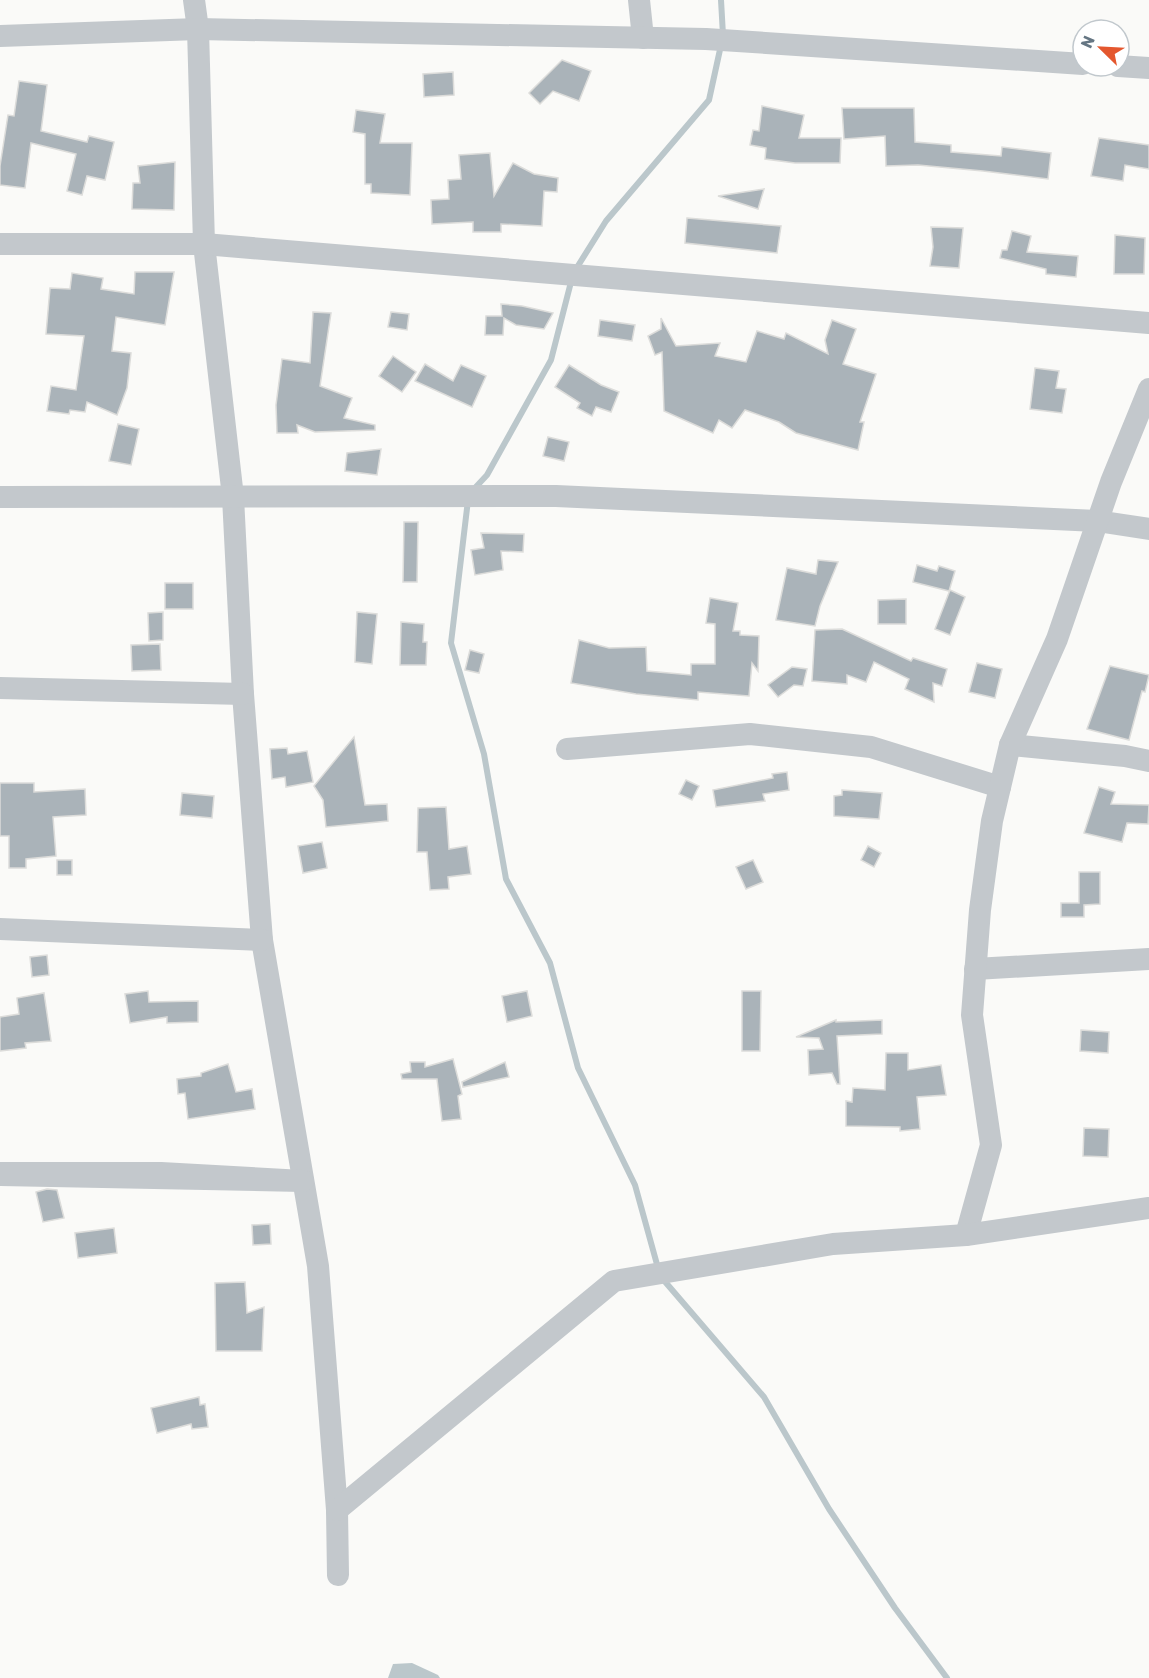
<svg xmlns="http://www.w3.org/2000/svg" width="1149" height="1678" font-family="Rubik,sans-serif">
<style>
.water{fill:#bbc7cb}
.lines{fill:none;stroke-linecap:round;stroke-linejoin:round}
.stream{stroke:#bbc7cb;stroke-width:6}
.building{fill:#aab3b9;stroke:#dcdcda;stroke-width:1.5}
.minor{stroke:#c3c8cc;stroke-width:22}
</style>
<rect width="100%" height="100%" fill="#fafaf8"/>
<polygon class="water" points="412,1663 438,1675 440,1678 388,1678 393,1664"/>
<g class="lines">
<g class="stream">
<polyline points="721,0 723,35"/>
<polyline points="576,269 606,221 709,100 721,45"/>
<polyline points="474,489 487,475 551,360 572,278"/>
<polyline points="468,500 451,643 484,754 506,879 550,963 578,1068 635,1185 658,1268"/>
<polyline points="661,1277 764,1397 829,1509 895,1608 947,1678"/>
</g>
</g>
<g class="building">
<polygon points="562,60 591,71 579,101 553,91 540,104 529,93"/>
<polygon points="453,72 454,95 424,97 423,74"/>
<polygon points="19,81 47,85 41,131 87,142 89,136 114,142 105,180 87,176 82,195 67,191 76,154 31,143 25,188 0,185 0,166 8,115 14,116"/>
<polygon points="762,106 804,115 799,138 841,138 840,163 795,163 765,159 766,148 750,145 753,130 759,131"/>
<polygon points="842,108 914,108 915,142 951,145 951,152 1001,156 1002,147 1051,153 1048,179 983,171 918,165 886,166 885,136 844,139"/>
<polygon points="356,110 385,114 380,143 412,143 410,195 371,193 371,184 365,184 365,134 353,132"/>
<polygon points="1099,138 1149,145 1149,169 1125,165 1123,181 1091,176"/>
<polygon points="490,153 494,196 513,163 534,174 558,178 557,192 544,191 542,226 501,224 501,232 473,232 473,222 432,224 431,200 449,199 448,180 461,179 459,155"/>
<polygon points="175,162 174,210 132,209 133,183 140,183 138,166"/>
<polygon points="764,189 758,209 718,196"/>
<polygon points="687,218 781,226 777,253 685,243"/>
<polygon points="931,227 963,228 959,268 930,266 933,247"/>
<polygon points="1012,231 1031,236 1027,252 1078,256 1076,277 1046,274 1046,269 1000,258 1002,250 1007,250"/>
<polygon points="1115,235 1145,238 1144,274 1114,274"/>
<polygon points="135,272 174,272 165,325 116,317 112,351 131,353 127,388 117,415 87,402 85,412 70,410 69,414 47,411 51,386 76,390 84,336 46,334 50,288 70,289 72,273 103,278 101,289 134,294"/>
<polygon points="501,304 522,306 553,313 544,329 516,325 504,318 503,335 485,335 486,316 502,316"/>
<polygon points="313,312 331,313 320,386 352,398 344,418 375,425 375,430 315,432 297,425 298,433 277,433 276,405 282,359 310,363"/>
<polygon points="391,312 409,314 407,330 388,327"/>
<polygon points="661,318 676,346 720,343 715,356 746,362 757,331 784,339 786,333 828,354 825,340 832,320 856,329 843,364 876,374 860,422 864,422 858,450 796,433 779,422 745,410 732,428 719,420 713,433 664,411 662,352 655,355 648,336 661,329"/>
<polygon points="600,320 635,325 632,341 598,336"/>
<polygon points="393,356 416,372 402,392 379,376"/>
<polygon points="425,364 453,381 461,365 486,376 472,407 415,381"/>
<polygon points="569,365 601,385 619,392 611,412 596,407 592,416 577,408 580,403 555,387"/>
<polygon points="1035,368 1059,371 1056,388 1066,389 1062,413 1030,409"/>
<polygon points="118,424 139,429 131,465 109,461"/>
<polygon points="548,437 569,442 564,461 543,456"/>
<polygon points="381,449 377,475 345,471 347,453"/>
<polygon points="404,522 418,522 417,582 403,582"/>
<polygon points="481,533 524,534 523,552 501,551 503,570 475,575 471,550 484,548"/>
<polygon points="818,560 838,562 820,606 815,626 776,620 787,568 816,574"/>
<polygon points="917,565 937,571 939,566 955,571 949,591 913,582"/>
<rect x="165" y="583" width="28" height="26"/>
<polygon points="950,590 965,597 950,635 935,629"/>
<polygon points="710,598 738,603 733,631 740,631 740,635 759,636 758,671 752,663 749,696 698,692 698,700 636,694 571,683 579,640 609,648 646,647 647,671 691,675 691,664 715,664 715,624 706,623"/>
<polygon points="906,599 906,624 878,624 878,600"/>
<polygon points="163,612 163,640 149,641 148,613"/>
<polygon points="357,612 377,614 372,664 355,662"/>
<polygon points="401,622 424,624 423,642 427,642 426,665 400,665"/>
<polygon points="842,629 911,661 913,658 947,669 942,686 933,683 934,702 905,689 909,679 874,662 866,682 847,675 847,684 812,681 815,630"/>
<polygon points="160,644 161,670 132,671 131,645"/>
<polygon points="470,650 484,654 479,673 465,670"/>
<polygon points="977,663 1002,669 995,698 969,692"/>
<polygon points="1110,666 1149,675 1145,692 1142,691 1129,740 1087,729"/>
<polygon points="792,667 807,669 803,686 794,685 778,697 768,685"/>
<polygon points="354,737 365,805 387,804 388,821 326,827 323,800 314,786"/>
<polygon points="287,748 288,754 307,751 313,782 286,787 285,777 272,779 270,749"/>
<polygon points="787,772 789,790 763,794 765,801 716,807 713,790 773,778 772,774"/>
<polygon points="686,780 699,786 692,800 679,794"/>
<polygon points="0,783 34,783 34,792 85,789 86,815 53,817 56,856 26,859 26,868 9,868 9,836 0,836"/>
<polygon points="1099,787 1115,792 1111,804 1149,805 1148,824 1127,823 1122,842 1084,833"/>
<polygon points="842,790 882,793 879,819 834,816 834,796 842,795"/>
<polygon points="182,793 214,796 212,818 180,815"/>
<polygon points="446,807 449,849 467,846 471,874 448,877 449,889 430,890 427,852 417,852 418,808"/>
<polygon points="322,842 327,868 303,873 298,846"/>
<polygon points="868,846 881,853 874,867 861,860"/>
<rect x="57" y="860" width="15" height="15"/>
<polygon points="753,860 763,882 746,889 736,867"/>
<polygon points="1079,872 1100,872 1100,904 1084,905 1084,917 1061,917 1061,903 1079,903"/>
<polygon points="47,955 49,975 32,977 30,957"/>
<polygon points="148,991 149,1002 198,1001 198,1022 167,1023 167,1017 130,1023 125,994"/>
<polygon points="527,991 532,1016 507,1022 502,996"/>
<polygon points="742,991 761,991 760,1051 742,1051"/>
<polygon points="44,993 51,1041 25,1043 26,1048 0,1051 0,1017 19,1014 17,998"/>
<polygon points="836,1020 836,1022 882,1020 882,1034 837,1036 840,1084 837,1084 832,1073 809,1075 808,1050 823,1049 819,1038 796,1037"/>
<polygon points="1081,1030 1109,1032 1108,1053 1080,1051"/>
<polygon points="886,1053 908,1053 908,1070 941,1065 946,1095 917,1097 920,1129 900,1131 900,1127 846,1126 846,1101 852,1102 853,1088 885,1090"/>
<polygon points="453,1059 462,1094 458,1096 461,1119 442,1121 437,1079 402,1079 401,1074 411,1072 410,1062 425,1062 425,1067"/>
<polygon points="505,1062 509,1077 463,1087 462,1082"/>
<polygon points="228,1064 236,1092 252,1089 255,1109 188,1119 185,1093 178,1094 177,1079 201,1076 201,1073"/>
<polygon points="1084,1128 1109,1129 1108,1157 1083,1156"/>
<polygon points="47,1189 57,1190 64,1218 43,1222 36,1192"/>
<polygon points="270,1224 271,1244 253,1245 252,1225"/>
<polygon points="114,1228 117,1253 78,1258 75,1233"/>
<polygon points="245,1282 247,1313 264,1307 262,1351 216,1351 215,1283"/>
<polygon points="199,1397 200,1405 205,1404 208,1427 192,1429 191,1424 157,1433 151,1408"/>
</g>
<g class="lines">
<g class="minor">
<polyline points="194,0 198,29 204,244 233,497 243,694 262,940 318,1266 337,1510 338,1575"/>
<polyline points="639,0 643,38"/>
<polyline points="0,36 198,29 706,39 1083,64"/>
<polyline points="1118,66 1149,68"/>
<polyline points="0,244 204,244 1149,323"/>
<polyline points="0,497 556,496 1097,521 1149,529"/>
<polyline points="0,688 243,694"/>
<polyline points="1010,745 1125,756 1149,761"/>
<polyline points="567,749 750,734 871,747 1000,787"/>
<polyline points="0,929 262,940"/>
<polyline points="975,969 1149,959"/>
<polyline points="0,1173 161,1173 303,1181 0,1175"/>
<polyline points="966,1235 991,1145 972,1015 980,910 992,821 1010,745 1057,639 1111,482 1149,389"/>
<polyline points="337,1510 614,1281 833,1244 966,1235 1149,1208"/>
</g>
</g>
<g transform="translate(1101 48) rotate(294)"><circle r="28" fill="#ffffff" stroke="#c1c8cd" stroke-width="1.5"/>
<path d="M0-4.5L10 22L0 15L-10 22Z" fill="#e4572e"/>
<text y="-9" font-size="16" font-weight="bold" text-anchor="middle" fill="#657683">N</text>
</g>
</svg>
